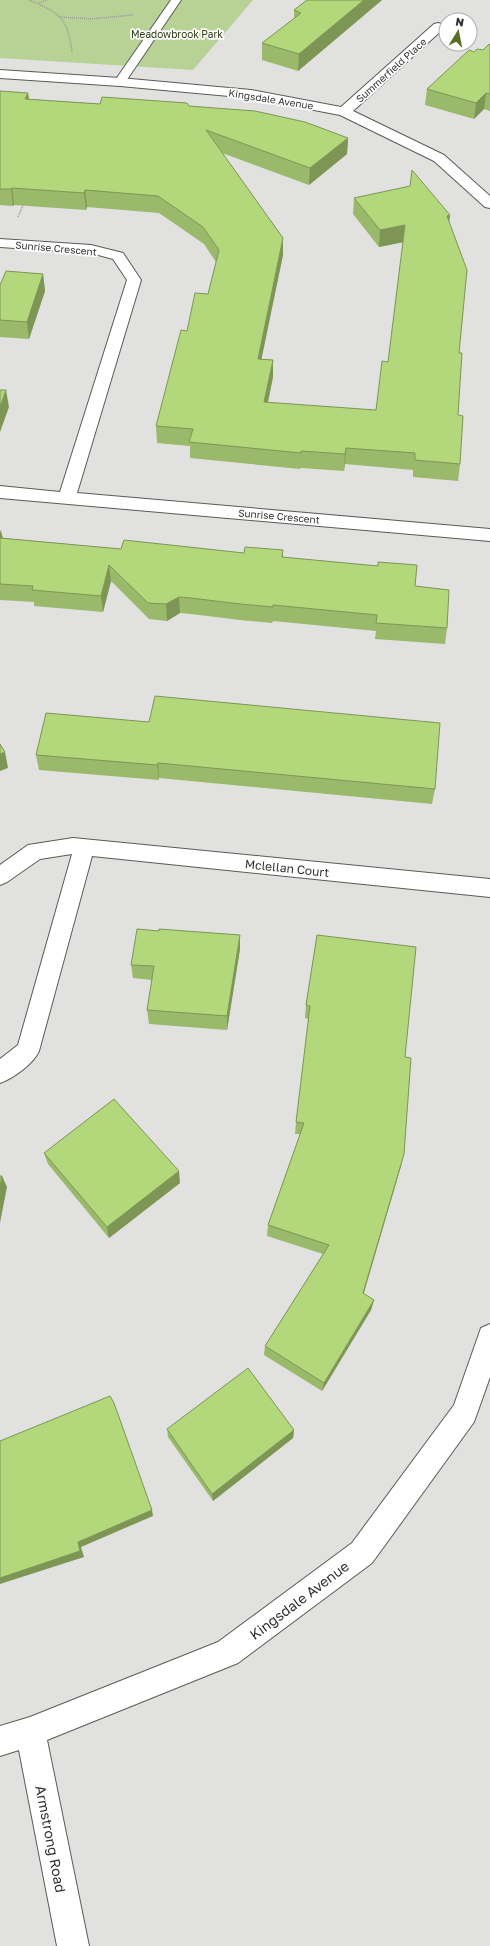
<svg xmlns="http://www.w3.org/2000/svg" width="490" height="1946" font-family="'Golos Text',sans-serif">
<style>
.green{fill:#b8d195}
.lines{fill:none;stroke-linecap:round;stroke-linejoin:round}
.service-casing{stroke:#5a5b58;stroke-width:2}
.minor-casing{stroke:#5a5b58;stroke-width:2}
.path{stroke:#999a98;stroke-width:1.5;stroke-dasharray:1 1;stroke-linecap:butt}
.service{fill:#fff;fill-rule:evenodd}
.minor{fill:#fff;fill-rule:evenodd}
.wall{fill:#9ab96a}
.shaded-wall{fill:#7d9656}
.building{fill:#b3d77b;stroke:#7d9656}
.labels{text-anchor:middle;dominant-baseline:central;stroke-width:3.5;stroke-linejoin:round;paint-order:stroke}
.far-park-label{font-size:10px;fill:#2e3c16;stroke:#fff}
.far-street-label{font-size:10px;fill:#313230;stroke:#fff}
.street-label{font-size:12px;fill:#313230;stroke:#fff}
.near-street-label{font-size:14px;fill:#313230;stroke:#fff}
</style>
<rect width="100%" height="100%" fill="#e1e2df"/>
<polygon class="green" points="0,0 253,0 193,70 0,58"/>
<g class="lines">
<defs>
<polygon id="service" points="171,0 181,0 124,84 116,84 114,82"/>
<g id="minor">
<polygon points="438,23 442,24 444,27 442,30 353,111 444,155 490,196 490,208 485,207 434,161 340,115 251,98 120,86 0,78 0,70 120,78 251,90 341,107 434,24"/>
<polygon points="0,239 91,245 123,253 141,280 77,493 490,529 490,541 0,498 0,486 60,492 127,280 113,259 91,253 0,247"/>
<path d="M73,838L490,879V897L92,856L39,1051C33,1064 14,1078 0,1083V1059L18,1045L72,854L40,859L7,882L0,885V865L28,845Z"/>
<polygon points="490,1324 490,1377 474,1422 372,1563 238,1663 47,1740 89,1946 57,1946 19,1750 0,1756 0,1726 30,1717 218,1642 352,1543 454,1405 481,1328"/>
</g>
</defs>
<use href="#service" class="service-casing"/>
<use href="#minor" class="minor-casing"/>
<g class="path">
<path d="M29,0C61,13 68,19 72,53"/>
<polyline points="39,3 47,0"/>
<polyline points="60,17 91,19 133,15"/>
<polyline points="18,217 24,203"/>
</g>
<use href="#service" class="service"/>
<use href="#minor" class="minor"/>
</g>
<g class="wall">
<polygon points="307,0 382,0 298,71 262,60 262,43 294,19 294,10"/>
<polygon points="490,45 490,111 484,109 474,119 425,105 427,89 474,52 483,50"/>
<polygon points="0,91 28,93 29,99 100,104 189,106 348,138 347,154 309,185 222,153 283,238 283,255 261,359 273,360 273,377 268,403 376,410 388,362 403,242 379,247 353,214 354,198 450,215 449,221 459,353 458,415 460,464 458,481 413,477 413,470 345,464 344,471 301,468 300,469 190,458 190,446 157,443 156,426 187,331 208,294 216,262 204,244 159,213 87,207 86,210 14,205 13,206 0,205"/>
<polygon points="43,274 45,291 29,339 0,337 0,285"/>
<polygon points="0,530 3,538 121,549 244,553 283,550 283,557 415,586 447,628 445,644 375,639 376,631 273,621 272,623 240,620 191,614 180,613 167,621 149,619 111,581 103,612 34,606 34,602 0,600"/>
<polygon points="46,713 435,789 432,804 159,778 159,780 39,770 36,755"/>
<polygon points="317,935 405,1057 401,1166 363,1294 374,1300 371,1310 322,1391 264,1355 265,1346 323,1254 267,1236 268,1225 300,1134 295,1134 296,1122 309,1019 305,1018 306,1005"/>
<polygon points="240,949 227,1030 149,1024 147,1010 152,980 133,978 131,965"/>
<polygon points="44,1153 180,1183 109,1238 48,1164"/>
<polygon points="167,1429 294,1430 293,1438 213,1501 168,1437"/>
</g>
<g class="shaded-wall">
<polygon points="364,0 382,0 298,71 299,54"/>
<polygon points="28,93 30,110 25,99"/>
<polygon points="486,93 484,109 474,119 476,103"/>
<polygon points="348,138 347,154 309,185 310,168"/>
<polygon points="12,188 14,205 13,206 11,189"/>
<polygon points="85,190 87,207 86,210 84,193"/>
<polygon points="450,215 448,232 447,216"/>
<polygon points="405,225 404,242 379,247 380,230"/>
<polygon points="283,238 283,255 258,376 258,359"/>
<polygon points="43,274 45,291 29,339 27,322"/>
<polygon points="273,360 273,377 264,419 264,402"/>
<polygon points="6,390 9,407 0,432 0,407"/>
<polygon points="346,448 345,464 344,471 345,454"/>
<polygon points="1,530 4,546 0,546 0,533"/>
<polygon points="109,565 111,581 103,612 101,596"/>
<polygon points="179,597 180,613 167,621 166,604"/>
<polygon points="5,752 8,768 0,771 0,754"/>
<polygon points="158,763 159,778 159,780 157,765"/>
<polygon points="240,935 240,949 227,1030 227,1016"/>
<polygon points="404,1154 401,1166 361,1303 363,1293"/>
<polygon points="179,1171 180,1183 109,1238 107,1227"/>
<polygon points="2,1176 7,1187 0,1223 0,1188"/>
<polygon points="374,1300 371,1310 322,1391 324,1383"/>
<polygon points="294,1430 293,1438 213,1501 212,1494"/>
<polygon points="152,1510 153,1516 81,1547 84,1557 0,1584 0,1578 78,1542"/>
</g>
<g class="building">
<polygon points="307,0 364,0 299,54 262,43 301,13 294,10"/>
<polygon points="489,44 490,45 490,94 486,93 476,103 427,89 469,50 474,52 477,49 483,50"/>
<polygon points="0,91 28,93 25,99 100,104 102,97 187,103 189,106 255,111 305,122 348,138 310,168 206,130 283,238 258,359 273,360 264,402 376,410 382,361 388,362 405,225 380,230 354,198 410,186 412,170 450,215 447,216 467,270 459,353 462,353 458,415 463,416 460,464 415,460 415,453 346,448 345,454 301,451 301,453 189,442 193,429 156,426 181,330 187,331 195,293 208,294 219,250 203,227 158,196 85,190 84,193 12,188 11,189 0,189"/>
<polygon points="6,271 43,274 27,322 0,320 0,285"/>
<polygon points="0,390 6,390 0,407"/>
<polygon points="0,538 121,549 124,540 244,553 245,547 283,550 282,557 378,566 378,562 417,565 415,586 449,590 447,628 376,623 377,615 273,605 273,607 240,604 191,598 179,597 166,604 148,603 109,565 101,596 32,590 33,586 0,584"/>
<polygon points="155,696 440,723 435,789 158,763 157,765 36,755 46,713 149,722"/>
<polygon points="0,744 5,752 0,754"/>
<polygon points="137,929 159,931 159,929 240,935 227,1016 147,1010 154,966 131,965"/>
<polygon points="317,935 416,947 405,1057 411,1058 404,1154 363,1293 374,1300 324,1383 265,1346 329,1245 268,1225 304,1123 296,1122 310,1006 306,1005"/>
<polygon points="114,1099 179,1171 107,1227 44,1153"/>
<polygon points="0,1176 2,1176 0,1188"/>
<polygon points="248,1368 294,1430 212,1494 167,1429"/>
<polygon points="110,1396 114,1403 152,1510 78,1542 80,1551 0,1578 0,1441"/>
</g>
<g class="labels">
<g class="far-park-label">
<text x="177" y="34">Meadowbrook Park</text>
</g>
<g class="far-street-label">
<text transform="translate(391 70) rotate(-42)">Summerfield Place</text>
<text transform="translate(271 99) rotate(9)">Kingsdale Avenue</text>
<text transform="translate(56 248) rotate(5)">Sunrise Crescent</text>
<text transform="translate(279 516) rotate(5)">Sunrise Crescent</text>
</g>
<g class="street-label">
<text transform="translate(287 868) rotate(6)">Mclellan Court</text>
</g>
<g class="near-street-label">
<text transform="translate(299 1600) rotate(-37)">Kingsdale Avenue</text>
<text transform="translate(51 1839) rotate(79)">Armstrong Road</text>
</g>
</g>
<g transform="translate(458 32) rotate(10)"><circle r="19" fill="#ffffff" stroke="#adadac"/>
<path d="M0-3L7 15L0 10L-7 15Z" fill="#546f22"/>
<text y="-6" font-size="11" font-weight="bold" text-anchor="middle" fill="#313230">N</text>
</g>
</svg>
